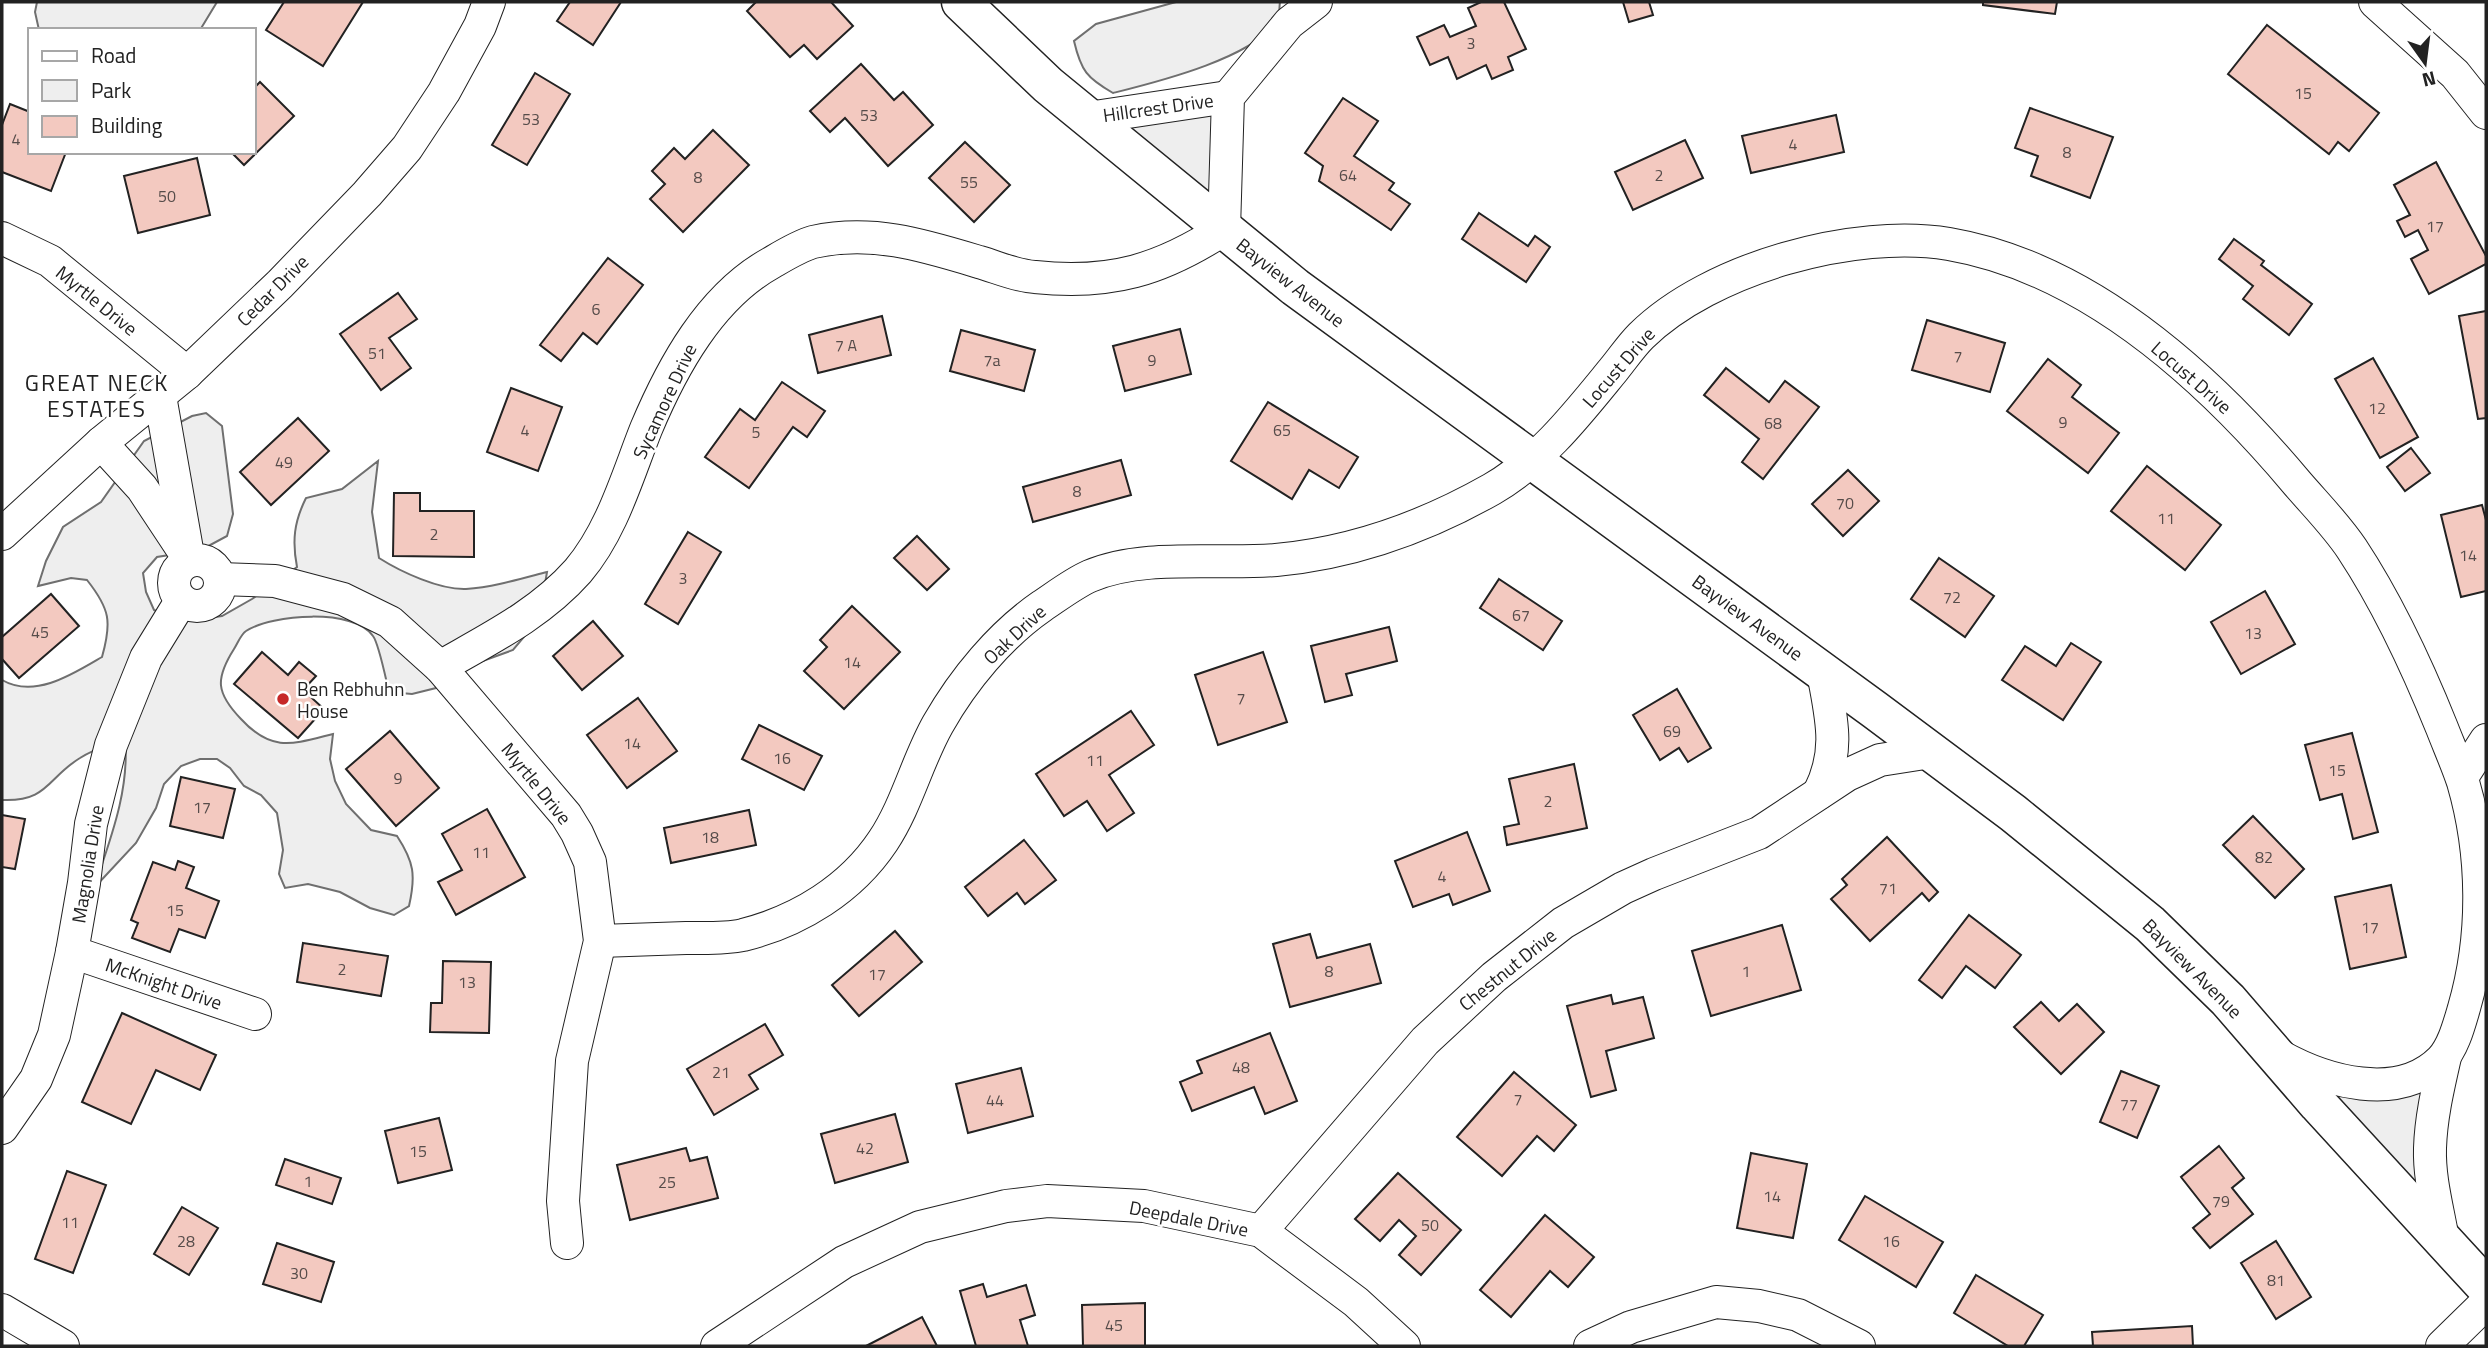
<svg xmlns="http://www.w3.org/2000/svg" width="2488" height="1348" font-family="'Titillium Web',sans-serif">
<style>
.green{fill:#eee;stroke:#6f6f6f;stroke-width:2}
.building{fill:#f3c9c0;stroke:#222;stroke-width:2}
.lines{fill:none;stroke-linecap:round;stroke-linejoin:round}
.minor-casing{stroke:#222;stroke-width:34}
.major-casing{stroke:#222;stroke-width:41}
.minor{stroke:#fff;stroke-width:32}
.major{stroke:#fff;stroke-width:38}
.poi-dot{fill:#c62828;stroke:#fff;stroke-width:2.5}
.labels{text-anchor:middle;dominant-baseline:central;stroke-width:5;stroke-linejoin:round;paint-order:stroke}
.number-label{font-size:16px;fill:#564c4a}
.street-label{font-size:19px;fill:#222;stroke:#fff}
.poi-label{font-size:19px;fill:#222;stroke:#fff;text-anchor:start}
.quarter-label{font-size:23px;letter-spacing:2px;fill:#222;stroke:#fff}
</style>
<rect width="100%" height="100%" fill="#fff"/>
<g class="green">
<polygon points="37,2 217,2 200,30 39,30 35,12"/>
<path d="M1176,2H1280C1279,7 1280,14 1278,18C1260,57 1153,83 1113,93C1087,78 1081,71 1074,41L1096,24Z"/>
<polygon points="1224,103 1219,217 1100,120"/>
<path d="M206,413L222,426L233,514L227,536L201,550L157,557L143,573L146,592L154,610L180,622L222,616L252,599L297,567C292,541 294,522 306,498L342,489L378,461L372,512L379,558C401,572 440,590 466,589C493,587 520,579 547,572L539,619L513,650L466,667L436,688L412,694L389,692C386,680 379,644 373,636C354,608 272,614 246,631C241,634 238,643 234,649C215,679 216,693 241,719C272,753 293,744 333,734L330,759L335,781L346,804L371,830L397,836C414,862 416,875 409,906L394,915L370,908L340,892L308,884L285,888L279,874L283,850L277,813L261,795L244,786L230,768L217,759H200L181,766L164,784L156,808L136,843L94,888C110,840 130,790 125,738C111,744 94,749 80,758C47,778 48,802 2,800V680C35,699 73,674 102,657C112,622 110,609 87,580L71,578L38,586L46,561L63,527L101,502L144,441L192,416Z"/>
<polygon points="2292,1068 2329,1081 2438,1068 2437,1228"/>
</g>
<g class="building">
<polygon points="284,2 363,2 323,66 266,30"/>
<polygon points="570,2 621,2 593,45 557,21"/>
<polygon points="756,2 831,2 853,26 817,59 804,45 790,57 747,11"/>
<polygon points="1481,2 1504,2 1526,49 1508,57 1513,70 1492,79 1486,65 1457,79 1448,57 1430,65 1417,37 1444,25 1450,37 1476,26 1468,8"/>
<polygon points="1623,2 1649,2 1653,15 1629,22"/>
<polygon points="1983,2 2057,2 2055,14 1983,5"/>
<polygon points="2267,25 2379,113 2349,151 2338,142 2329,154 2228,74"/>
<polygon points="861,64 894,100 903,92 933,125 888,166 845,118 830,132 810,111"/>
<polygon points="535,73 570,94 527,165 492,145"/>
<polygon points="260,82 294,116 244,165 231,152 254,152 254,88"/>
<polygon points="1343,98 1378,121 1354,156 1394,183 1389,190 1410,204 1391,230 1319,181 1323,166 1305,153"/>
<polygon points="10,104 30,112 30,152 66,152 51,191 2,172 2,125"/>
<polygon points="2030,108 2113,137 2090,198 2031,176 2038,156 2015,148"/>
<polygon points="1836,115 1844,152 1751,173 1742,136"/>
<polygon points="713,130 749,165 683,232 650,199 665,184 652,171 674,148 685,159"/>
<polygon points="1685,140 1703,178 1633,210 1615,172"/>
<polygon points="965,142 1010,185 974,222 929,178"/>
<polygon points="197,158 210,215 138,233 124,176"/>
<polygon points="2436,162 2486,256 2486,264 2429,294 2411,259 2428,250 2418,230 2405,237 2397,221 2410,215 2394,185"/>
<polygon points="1479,213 1528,246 1535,236 1550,247 1526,282 1462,239"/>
<polygon points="2234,239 2264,261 2261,265 2312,304 2289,335 2243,299 2253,286 2219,259"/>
<polygon points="608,258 643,285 597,344 583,333 561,361 540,345"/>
<polygon points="398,293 417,319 389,338 411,368 381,390 340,334"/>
<polygon points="2486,311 2486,418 2478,419 2459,316"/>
<polygon points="882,316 891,355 818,373 809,335"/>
<polygon points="1927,320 2005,343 1990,392 1912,370"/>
<polygon points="1180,329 1191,374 1125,391 1113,346"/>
<polygon points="961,330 1035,350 1024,391 950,371"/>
<polygon points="2373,358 2418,437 2380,458 2335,379"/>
<polygon points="2048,359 2081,385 2072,397 2119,433 2088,473 2007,411"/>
<polygon points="1726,368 1769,402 1785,381 1819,407 1763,479 1742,462 1759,439 1704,395"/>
<polygon points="782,382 825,411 807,437 793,427 749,488 705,457 740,409 755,420"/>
<polygon points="511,388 562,407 538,471 487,452"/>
<polygon points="1268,402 1358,457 1339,488 1309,470 1292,499 1231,461"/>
<polygon points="298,418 329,451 271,505 240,472"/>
<polygon points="2411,448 2430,473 2405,491 2387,467"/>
<polygon points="1121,460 1131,495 1033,522 1023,487"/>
<polygon points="2147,466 2221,525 2185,570 2111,511"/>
<polygon points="1848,470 1879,501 1843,536 1812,504"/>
<polygon points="394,493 420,493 420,511 474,511 474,557 393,556"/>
<polygon points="2482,505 2486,520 2486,591 2461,597 2441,515"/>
<polygon points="688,532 721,552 678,624 645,604"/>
<polygon points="917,536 949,569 927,590 894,558"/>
<polygon points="1939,558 1994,596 1965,637 1911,599"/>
<polygon points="1499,579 1562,621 1543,650 1480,608"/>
<polygon points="2265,591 2295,644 2241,674 2211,622"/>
<polygon points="51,594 79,626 19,678 2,659 2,637"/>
<polygon points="852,606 900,652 844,709 804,671 827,647 820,640"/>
<polygon points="593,621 623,656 582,690 553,656"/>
<polygon points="1389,627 1397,661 1346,674 1352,695 1325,702 1311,646"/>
<polygon points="2071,643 2101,662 2063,720 2002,680 2025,646 2056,666"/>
<polygon points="262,652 288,675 299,662 316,676 303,690 324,709 298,738 234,684"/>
<polygon points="1263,652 1287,722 1218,745 1195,675"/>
<polygon points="1677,689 1711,748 1688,762 1679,748 1660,760 1633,715"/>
<polygon points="638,698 677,751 627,788 587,735"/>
<polygon points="1131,711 1154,745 1109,775 1134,813 1107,831 1087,801 1064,816 1036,774"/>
<polygon points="759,725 822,756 804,790 742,759"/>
<polygon points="390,731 439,788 396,826 346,769"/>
<polygon points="2352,733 2378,832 2353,839 2342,794 2320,800 2305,745"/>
<polygon points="1574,764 1587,828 1507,845 1504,827 1519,824 1509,779"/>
<polygon points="181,777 235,789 223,838 170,826"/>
<polygon points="487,809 525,877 456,915 438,882 462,870 442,834"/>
<polygon points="749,810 756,845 671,863 664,828"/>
<polygon points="2,815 25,819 15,869 2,867"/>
<polygon points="2253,816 2304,869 2275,898 2223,845"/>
<polygon points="1467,832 1490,891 1453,905 1449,894 1413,907 1395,861"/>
<polygon points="1887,837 1938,892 1929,901 1922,893 1870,941 1831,899 1847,885 1842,879"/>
<polygon points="1024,840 1056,880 1025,904 1017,893 988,916 965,887"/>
<polygon points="178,861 194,867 186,888 219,901 205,938 179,929 170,952 132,938 138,923 131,920 153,862 175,870"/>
<polygon points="2391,885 2406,957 2350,969 2335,897"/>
<polygon points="1969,915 2021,955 1995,988 1966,966 1942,998 1919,980"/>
<polygon points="1782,925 1801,990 1711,1016 1692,951"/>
<polygon points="895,931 922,962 859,1016 832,985"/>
<polygon points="1310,934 1317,958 1370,944 1381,983 1290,1007 1273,944"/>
<polygon points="303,943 388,956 381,996 297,982"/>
<polygon points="443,961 491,962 489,1033 430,1032 431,1003 442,1003"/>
<polygon points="1611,995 1613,1004 1643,997 1654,1038 1606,1051 1616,1090 1591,1097 1567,1006"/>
<polygon points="2041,1002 2059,1021 2077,1004 2104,1032 2061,1074 2014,1027"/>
<polygon points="122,1013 216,1055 200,1090 156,1070 131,1124 82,1102"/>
<polygon points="765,1024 783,1055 749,1075 758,1089 714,1115 687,1069"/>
<polygon points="1270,1033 1297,1101 1265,1114 1254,1087 1192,1111 1180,1082 1202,1073 1197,1061"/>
<polygon points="1021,1068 1033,1116 968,1133 956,1084"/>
<polygon points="2121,1071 2159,1086 2137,1138 2100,1122"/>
<polygon points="1514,1072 1576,1125 1554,1151 1537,1136 1502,1176 1457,1137"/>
<polygon points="895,1114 908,1162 835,1183 821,1134"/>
<polygon points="439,1118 452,1170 398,1183 385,1131"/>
<polygon points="2219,1146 2244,1178 2232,1188 2253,1214 2210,1248 2193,1228 2210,1214 2181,1177"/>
<polygon points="686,1148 690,1161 707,1157 718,1198 630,1220 617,1165"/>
<polygon points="1751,1153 1807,1164 1793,1238 1737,1228"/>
<polygon points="285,1159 341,1178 332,1204 276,1185"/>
<polygon points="67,1171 106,1185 73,1273 35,1259"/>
<polygon points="1398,1173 1461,1230 1421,1275 1399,1255 1416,1236 1399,1220 1380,1241 1355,1219"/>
<polygon points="1865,1196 1943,1242 1916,1287 1839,1240"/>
<polygon points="182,1207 218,1228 189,1275 154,1254"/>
<polygon points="1545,1215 1594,1257 1568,1287 1550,1271 1511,1317 1480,1290"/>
<polygon points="2276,1241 2311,1297 2276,1319 2241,1263"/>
<polygon points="277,1243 334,1262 321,1302 263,1284"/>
<polygon points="1976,1275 2043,1315 2024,1346 2008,1346 1954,1313"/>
<polygon points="983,1284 987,1297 1026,1285 1035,1315 1020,1320 1028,1346 976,1346 960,1291"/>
<polygon points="1145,1303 1145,1346 1083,1346 1082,1305"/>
<polygon points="922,1317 937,1346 866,1346"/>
<polygon points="2192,1326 2193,1346 2093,1346 2092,1332"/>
</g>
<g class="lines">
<defs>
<g id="minor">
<polyline points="2375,2 2455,74 2486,113"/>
<polyline points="1088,118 1228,97"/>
<polyline points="2,238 50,261 187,373"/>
<polyline points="160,396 189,561"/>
<polyline points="101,443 142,488 181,547"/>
<polyline points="2,534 101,443 187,373 280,284 367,194 407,148 444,92 480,26 489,2"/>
<circle cx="197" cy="583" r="23"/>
<polyline points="220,579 275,581 343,599 390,622 440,667 566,815 577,833 590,862 600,941 572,1061 563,1201 567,1243"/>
<path d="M440,667C489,639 540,614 578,571C612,531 627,477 646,429C672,367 710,297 771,263C783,256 799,246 813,242C872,229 923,245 979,262C997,267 1016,276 1035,277C1111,285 1161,270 1224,229L1228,97L1289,23L1316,2"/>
<polyline points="2462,777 2486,740"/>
<path d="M1819,793C1841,750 1831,717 1823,672"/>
<path d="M600,941C629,940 658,939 686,938C705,938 725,939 743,935C799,921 851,889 883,841C907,805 917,761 938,724C963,680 1000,635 1042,606C1057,596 1074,583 1090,576C1144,553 1218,565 1276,560C1353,553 1425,527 1492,489C1542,460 1578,413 1614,369C1623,358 1631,346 1641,336C1710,268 1855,228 1949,244C2089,268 2208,377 2297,483C2315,504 2336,525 2352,549C2389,605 2417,666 2442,728C2449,746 2457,764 2463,782C2484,854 2485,936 2464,1008C2459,1025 2453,1048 2441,1060C2398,1103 2325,1081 2280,1056"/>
<polyline points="72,952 255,1014"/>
<polyline points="2,1128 36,1079 54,1035 72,952 84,883 91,824 111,745 146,658 181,601"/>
<polyline points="1261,1231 1425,1041 1494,977 1563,923 1623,888 1654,874 1759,833 1847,775 1880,760 1931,752"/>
<path d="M2443,1240C2438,1210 2429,1179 2430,1148C2431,1117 2438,1088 2445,1057"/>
<polyline points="2,1310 63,1346"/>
<polyline points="717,1346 844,1262 920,1227 1006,1206 1047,1201 1144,1206 1261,1231 1356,1302 1404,1346"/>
<polyline points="1590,1346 1631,1327 1716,1302 1759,1306 1798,1315 1859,1346"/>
<polyline points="2442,1346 2486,1303"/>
</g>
<polyline id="major" points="961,2 1048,85 1295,287 1875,710 2013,813 2150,924 2228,1000 2318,1104 2486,1287"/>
</defs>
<use href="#minor" class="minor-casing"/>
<use href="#major" class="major-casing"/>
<use href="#minor" class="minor"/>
<use href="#major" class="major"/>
</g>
<circle class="poi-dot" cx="283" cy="699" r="7"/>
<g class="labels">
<g class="number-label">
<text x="1471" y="43">3</text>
<text x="2303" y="93">15</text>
<text x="869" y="115">53</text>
<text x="531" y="119">53</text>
<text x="16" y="139">4</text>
<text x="1793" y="144">4</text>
<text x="2067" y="152">8</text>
<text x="1348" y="175">64</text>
<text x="1659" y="175">2</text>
<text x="698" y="177">8</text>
<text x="969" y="182">55</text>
<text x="167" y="196">50</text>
<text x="2435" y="226">17</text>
<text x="596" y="309">6</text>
<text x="846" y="345">7 A</text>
<text x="377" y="353">51</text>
<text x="1958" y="356">7</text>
<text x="992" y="360">7a</text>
<text x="1152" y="360">9</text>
<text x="2377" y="408">12</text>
<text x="2063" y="422">9</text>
<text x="1773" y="423">68</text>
<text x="525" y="430">4</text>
<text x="1282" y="430">65</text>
<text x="756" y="432">5</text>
<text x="284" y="462">49</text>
<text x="1077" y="491">8</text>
<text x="1845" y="503">70</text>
<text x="2166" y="518">11</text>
<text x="434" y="534">2</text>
<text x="2468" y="555">14</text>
<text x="683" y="578">3</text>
<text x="1952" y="597">72</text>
<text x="1521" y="615">67</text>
<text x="40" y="632">45</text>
<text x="2253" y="633">13</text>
<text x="852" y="662">14</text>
<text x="1241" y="698">7</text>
<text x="1672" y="731">69</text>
<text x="632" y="743">14</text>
<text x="782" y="758">16</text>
<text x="1095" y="760">11</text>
<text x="2337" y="770">15</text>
<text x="398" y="778">9</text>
<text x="1548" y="801">2</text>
<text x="202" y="807">17</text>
<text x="710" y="837">18</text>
<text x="481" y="852">11</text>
<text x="2264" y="857">82</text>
<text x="1442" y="876">4</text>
<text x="1888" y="888">71</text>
<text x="175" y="910">15</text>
<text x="2370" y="927">17</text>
<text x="342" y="969">2</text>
<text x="1329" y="971">8</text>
<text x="1746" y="971">1</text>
<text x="877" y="974">17</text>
<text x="467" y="982">13</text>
<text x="1241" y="1067">48</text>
<text x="721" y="1072">21</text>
<text x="1518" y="1099">7</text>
<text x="995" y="1100">44</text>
<text x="2129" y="1104">77</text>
<text x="865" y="1148">42</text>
<text x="418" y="1151">15</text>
<text x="308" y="1181">1</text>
<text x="667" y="1182">25</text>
<text x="1772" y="1196">14</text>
<text x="2221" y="1201">79</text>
<text x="70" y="1222">11</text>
<text x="1430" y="1225">50</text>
<text x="186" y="1241">28</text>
<text x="1891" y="1241">16</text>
<text x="299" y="1273">30</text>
<text x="2276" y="1280">81</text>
<text x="1114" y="1325">45</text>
</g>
<g class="street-label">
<text transform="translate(1158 107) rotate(-8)">Hillcrest Drive</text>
<text transform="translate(1291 282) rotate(38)">Bayview Avenue</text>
<text transform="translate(272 290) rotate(-45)">Cedar Drive</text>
<text transform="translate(97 300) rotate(39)">Myrtle Drive</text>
<text transform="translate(1618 367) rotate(-49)">Locust Drive</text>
<text transform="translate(2192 377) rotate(41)">Locust Drive</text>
<text transform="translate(664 401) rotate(-65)">Sycamore Drive</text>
<text transform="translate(1748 617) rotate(36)">Bayview Avenue</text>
<text transform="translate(1014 634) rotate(-43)">Oak Drive</text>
<text transform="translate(537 783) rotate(51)">Myrtle Drive</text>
<text transform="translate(87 864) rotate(-81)">Magnolia Drive</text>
<text transform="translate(2193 968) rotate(45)">Bayview Avenue</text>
<text transform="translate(1507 969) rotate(-39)">Chestnut Drive</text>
<text transform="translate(164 983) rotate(19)">McKnight Drive</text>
<text transform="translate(1189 1218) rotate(11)">Deepdale Drive</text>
</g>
<g class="poi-label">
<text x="297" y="688">Ben Rebhuhn<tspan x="297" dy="22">House</tspan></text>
</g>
<g class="quarter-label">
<text x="97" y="382">GREAT NECK<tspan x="97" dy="26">ESTATES</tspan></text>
</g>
</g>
<rect width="2488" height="1348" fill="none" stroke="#222222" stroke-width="7"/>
<rect x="28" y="28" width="228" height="126" fill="#ffffff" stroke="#a7a7a7" stroke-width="2"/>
<rect x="42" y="51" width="35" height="10" fill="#ffffff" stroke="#a7a7a7" stroke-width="2"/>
<text x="91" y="63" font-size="21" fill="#222222">Road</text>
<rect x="42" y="80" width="35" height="21" fill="#eeeeee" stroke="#a7a7a7" stroke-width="2"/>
<text x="91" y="98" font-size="21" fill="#222222">Park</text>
<rect x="42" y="116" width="35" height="21" fill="#f3c9c0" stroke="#a7a7a7" stroke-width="2"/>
<text x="91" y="133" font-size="21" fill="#222222">Building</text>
<g transform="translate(2425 63) rotate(166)" stroke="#ffffff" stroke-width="5" paint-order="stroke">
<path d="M0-5L12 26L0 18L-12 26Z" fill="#222222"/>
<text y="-10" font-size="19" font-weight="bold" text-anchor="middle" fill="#222222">N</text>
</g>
</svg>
